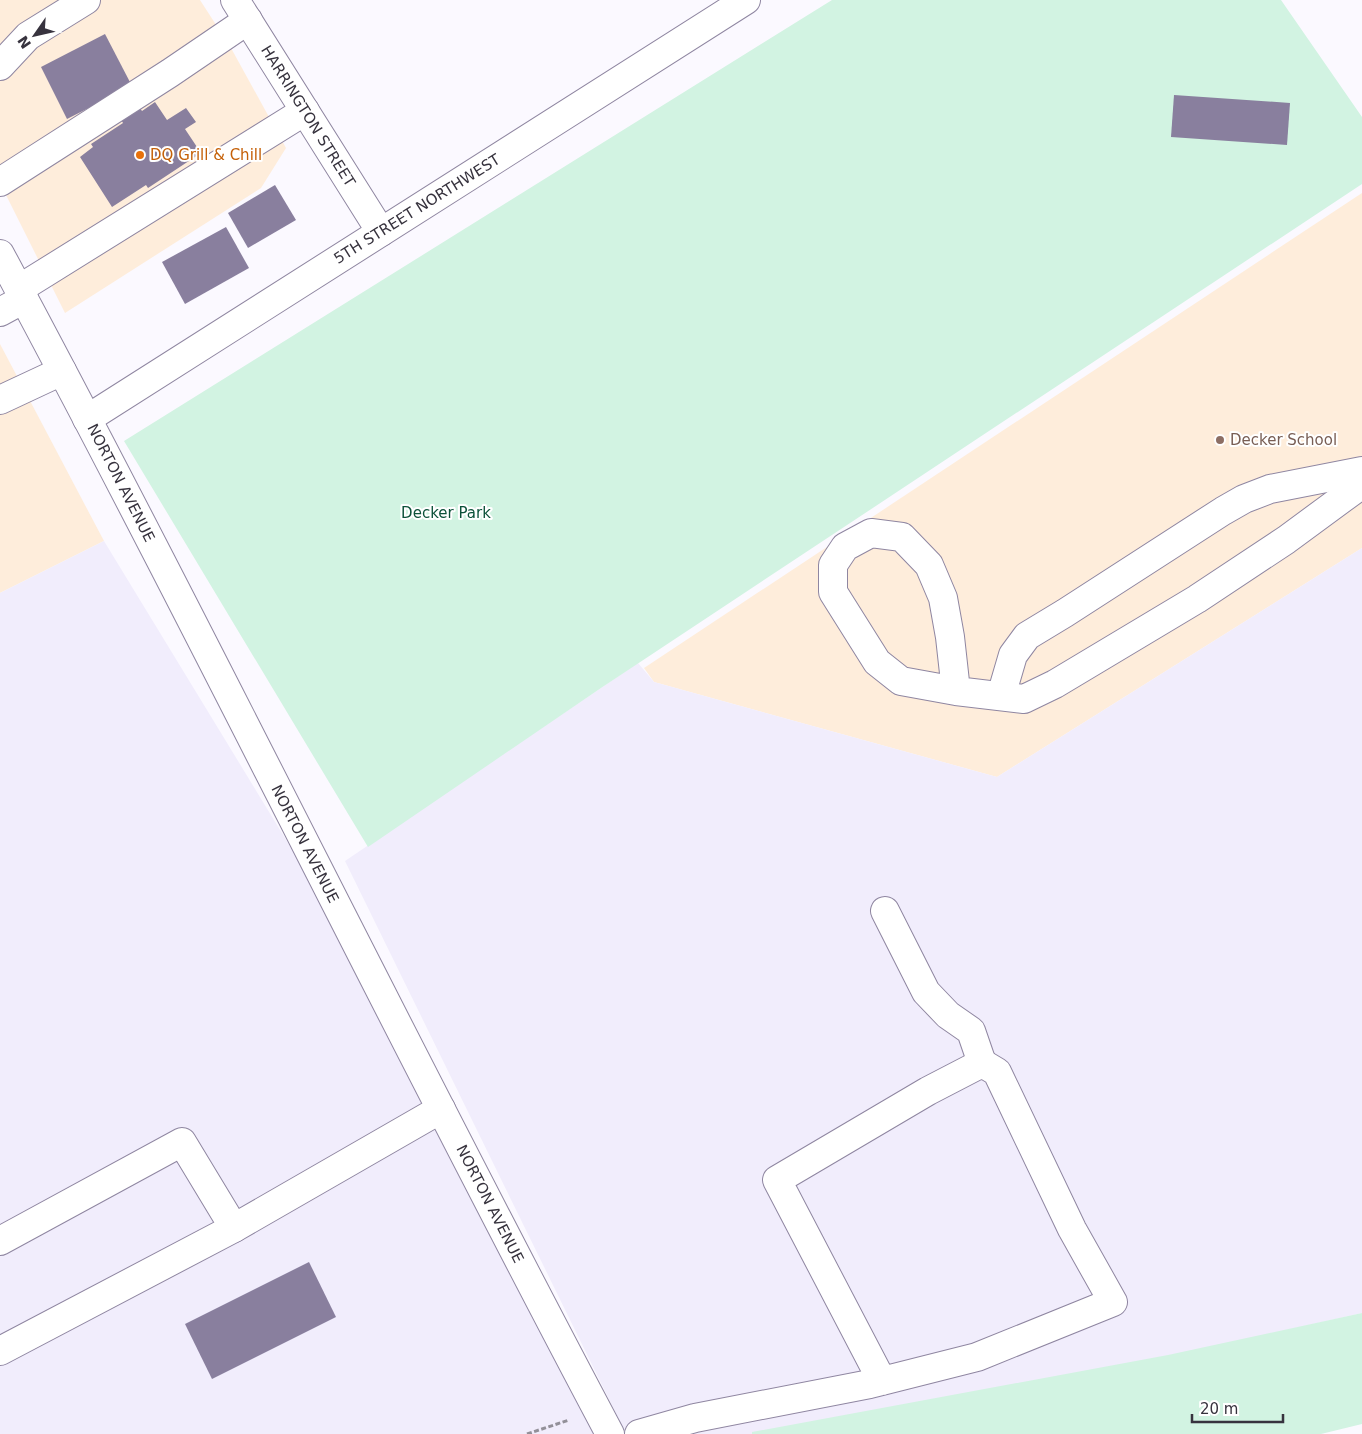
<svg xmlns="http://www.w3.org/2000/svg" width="1362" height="1434" font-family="'DejaVu Sans',sans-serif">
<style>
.commercial{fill:#feeddb}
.built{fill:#f1edfc}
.green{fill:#d2f3e2}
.building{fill:#897f9e}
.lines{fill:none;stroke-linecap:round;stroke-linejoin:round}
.minor-casing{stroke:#8f86a1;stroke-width:30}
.major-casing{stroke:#8f86a1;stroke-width:30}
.path{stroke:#939099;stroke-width:3;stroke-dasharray:5 2.5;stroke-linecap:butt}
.minor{stroke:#fff;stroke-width:28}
.major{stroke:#fff;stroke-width:28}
.food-dot{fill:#e8710a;stroke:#fff;stroke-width:2}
.education-dot{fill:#8d6e63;stroke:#fff;stroke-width:2}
.labels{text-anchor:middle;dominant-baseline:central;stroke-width:4;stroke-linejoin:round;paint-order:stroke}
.street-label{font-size:15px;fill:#37333e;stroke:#fff}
.food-label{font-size:15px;fill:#c56008;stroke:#fff;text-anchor:start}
.education-label{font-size:15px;fill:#785e54;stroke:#fff;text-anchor:start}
.park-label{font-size:15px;fill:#0c5139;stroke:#fff}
</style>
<rect width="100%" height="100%" fill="#fbf9ff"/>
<g class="commercial">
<polygon points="0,0 200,0 231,48 286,148 261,188 65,313 0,183"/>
<polygon points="1362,193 1362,548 997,777 654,682 644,668"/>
<polygon points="0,344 104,541 0,593"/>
</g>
<g class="built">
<polygon points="104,541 391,1012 610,1434 0,1434 0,593"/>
<polygon points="1362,548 1362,1313 823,1434 626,1434 345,861 638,663 654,682 997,777"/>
</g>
<g class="green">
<polygon points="832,0 1281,0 1362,117 1362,184 601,688 368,847 124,441"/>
<polygon points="1362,1313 1362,1424 1321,1434 752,1434 752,1432 1168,1355"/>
</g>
<g class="building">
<polygon points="105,34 132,86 67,119 41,67"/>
<polygon points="1174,95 1290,103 1287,145 1171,137"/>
<polygon points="155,102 167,120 186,108 196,122 185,129 201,153 148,188 146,185 112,207 80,157 93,147 91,144 123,123 119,116 137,104 142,111"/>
<polygon points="275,185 296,220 248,248 228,213"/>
<polygon points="226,227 249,268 185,304 162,262"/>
<polygon points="309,1262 336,1317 212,1379 185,1324"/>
</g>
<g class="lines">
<defs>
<g id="minor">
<polyline points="235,0 381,232"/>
<polyline points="0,66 28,36 86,0"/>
<polyline points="0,182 170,73 248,20"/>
<polyline points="19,289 305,111"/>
<polyline points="0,312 24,299"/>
<polyline points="0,400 62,371"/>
<polyline points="87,419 746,0"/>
<polyline points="956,691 950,637 943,598 929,565 902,537 871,533 845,547 833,565 833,592 877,662 901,681 956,691 1024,699 1055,684 1197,599 1286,540 1362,484"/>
<polyline points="1001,696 1013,655 1027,636 1065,613 1223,511 1244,499 1270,489 1362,471"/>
<polyline points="885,911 926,992 948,1015 971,1031 982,1063"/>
<polyline points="0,1241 182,1142 234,1228"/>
<polyline points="0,1351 234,1228 441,1109"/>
<polyline points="639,1434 695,1418 870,1384 882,1381 977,1357 1113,1302 1072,1229 997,1072 982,1063 928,1091 777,1180 882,1381"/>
</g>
<path id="major" d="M0,254C209,644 402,1043 610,1434"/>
</defs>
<use href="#minor" class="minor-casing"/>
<use href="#major" class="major-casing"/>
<polyline class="path" points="527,1434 569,1420"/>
<use href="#minor" class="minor"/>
<use href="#major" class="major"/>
</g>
<circle class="food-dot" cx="140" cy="155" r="5"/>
<circle class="education-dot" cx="1220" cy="440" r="5"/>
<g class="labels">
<g class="street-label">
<text transform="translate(308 116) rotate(58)">HARRINGTON STREET</text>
<text transform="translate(417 209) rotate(-32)">5TH STREET NORTHWEST</text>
<text transform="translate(121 483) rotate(63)">NORTON AVENUE</text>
<text transform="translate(305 844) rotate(63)">NORTON AVENUE</text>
<text transform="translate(490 1204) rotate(63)">NORTON AVENUE</text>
</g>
<g class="food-label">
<text x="150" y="155">DQ Grill &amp; Chill</text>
</g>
<g class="education-label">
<text x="1230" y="440">Decker School</text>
</g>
<g class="park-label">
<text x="446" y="513">Decker Park</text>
</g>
</g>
<g transform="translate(35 35) rotate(236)" stroke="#ffffff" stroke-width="4" paint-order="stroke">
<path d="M0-4L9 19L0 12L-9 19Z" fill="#37333e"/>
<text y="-8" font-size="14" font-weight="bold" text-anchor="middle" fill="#37333e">N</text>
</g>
<path d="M1192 1414v8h91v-8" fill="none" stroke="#37333e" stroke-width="2.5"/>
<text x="1200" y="1414" font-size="15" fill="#37333e" stroke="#ffffff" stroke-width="4" paint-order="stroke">20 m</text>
</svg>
